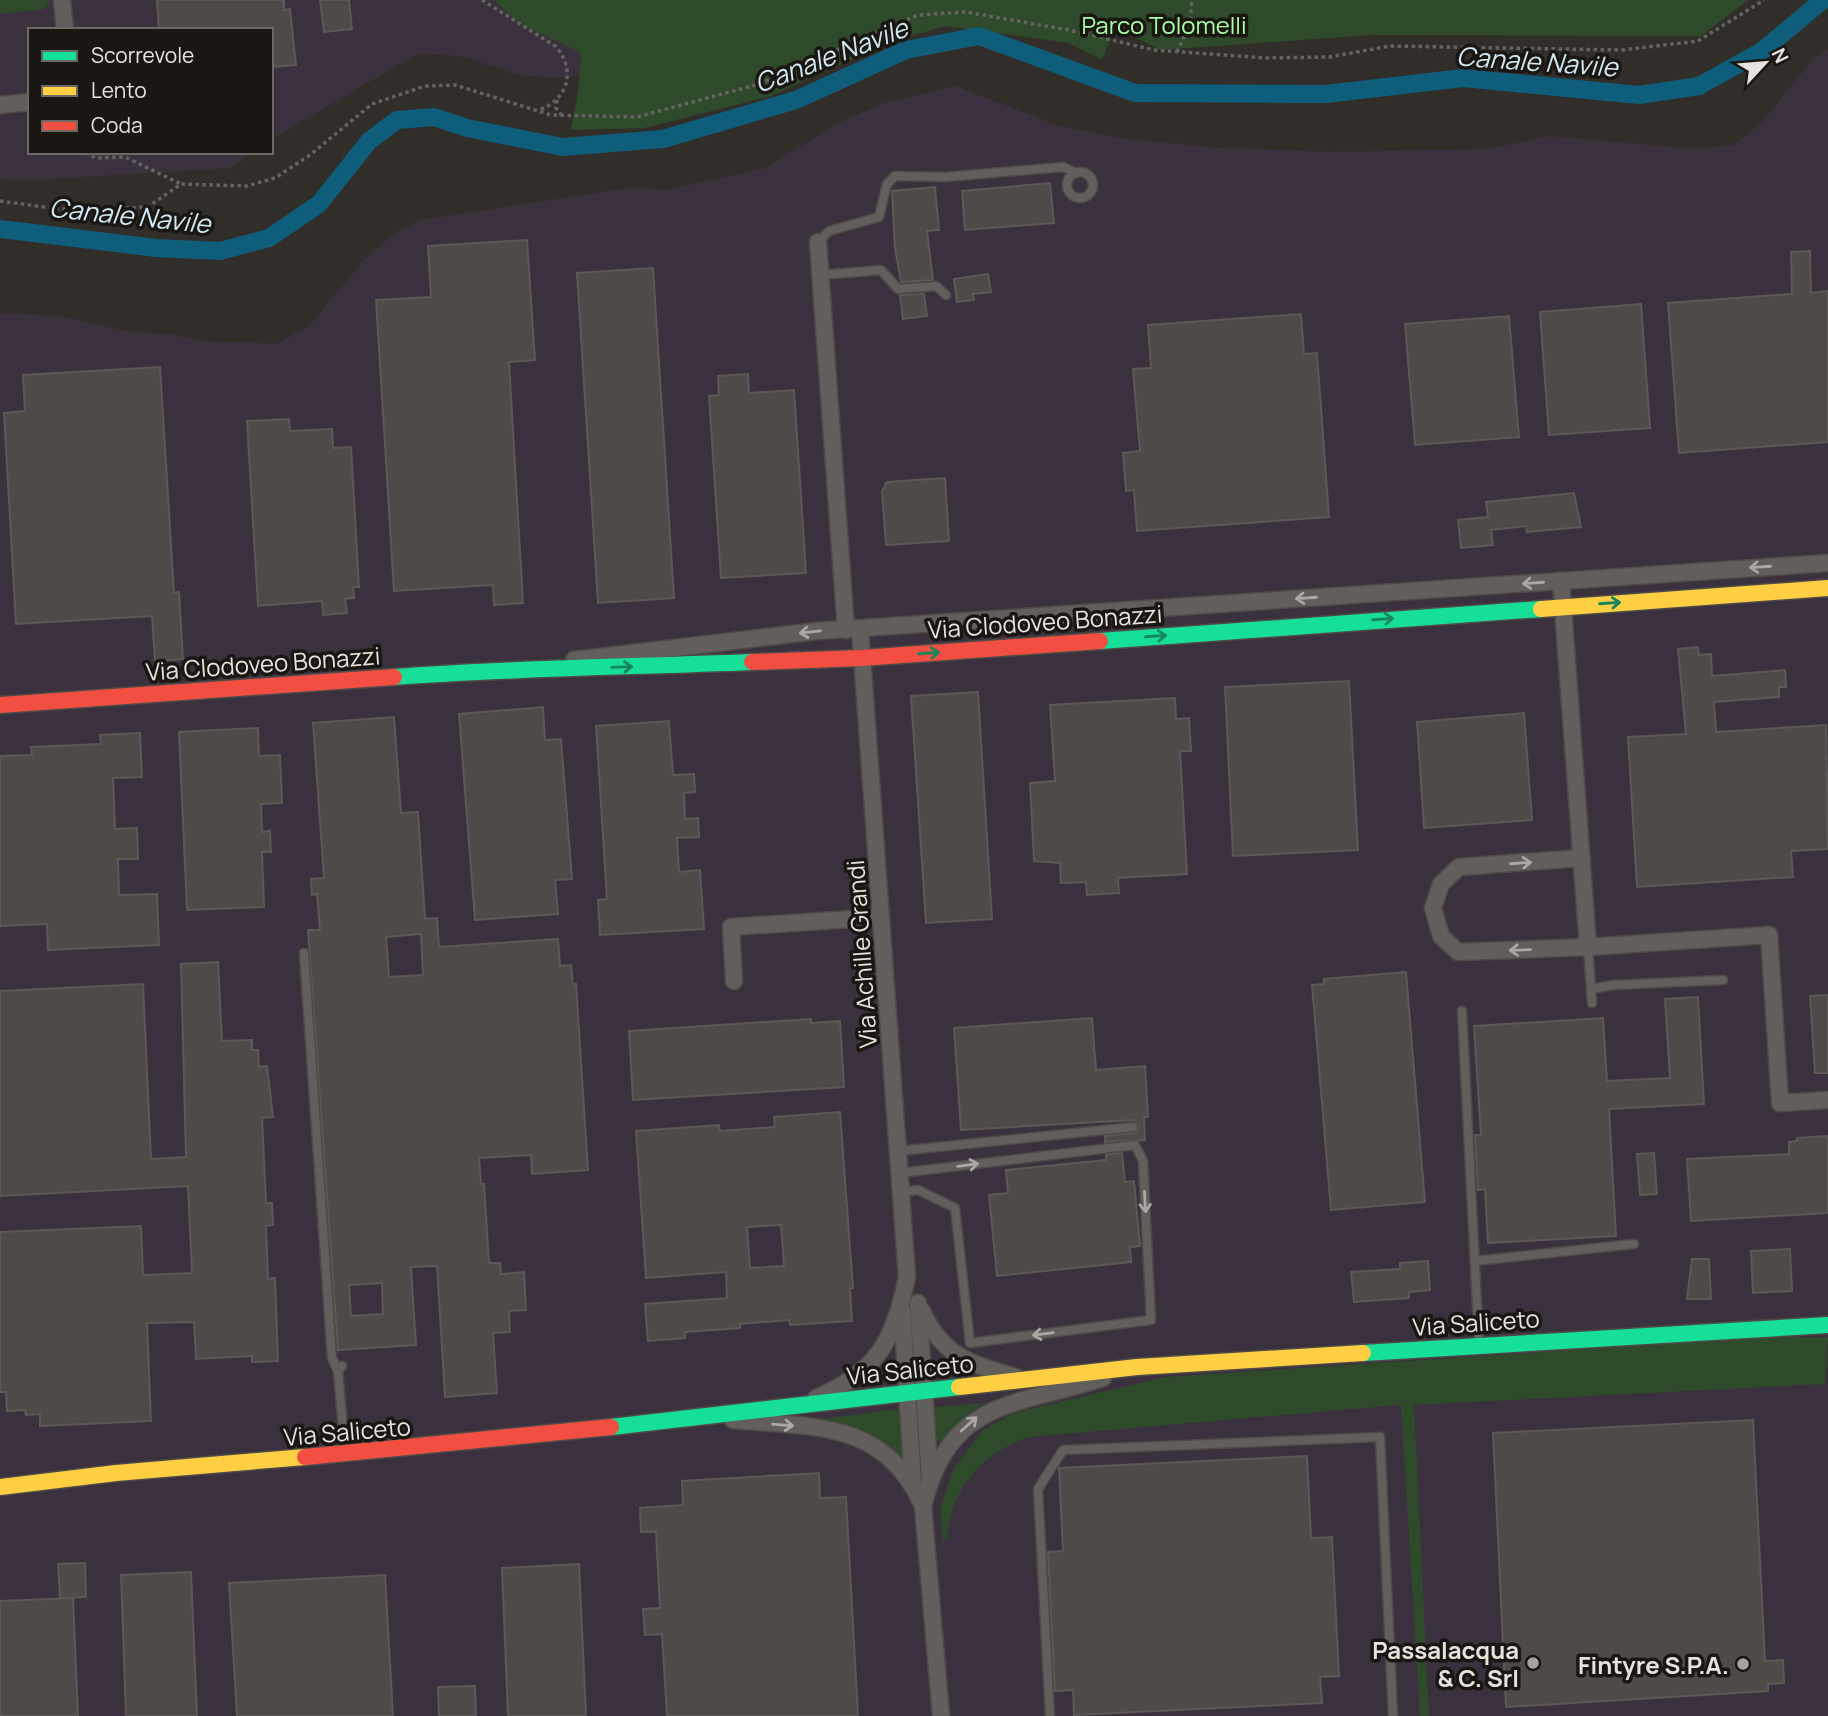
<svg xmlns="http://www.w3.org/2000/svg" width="1828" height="1716" font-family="Manrope,sans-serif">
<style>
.industrial{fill:#3b313e}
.green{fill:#2e4a2b}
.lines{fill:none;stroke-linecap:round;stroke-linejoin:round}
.canal{stroke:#0e5d7b;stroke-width:18}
.building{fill:#4e4a48;stroke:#5c5855;stroke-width:2;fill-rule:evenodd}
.lane-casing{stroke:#4e4b47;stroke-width:11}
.street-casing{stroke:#4e4b47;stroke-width:19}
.fast-casing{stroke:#4e4b47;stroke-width:19}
.slow-casing{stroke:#4e4b47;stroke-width:19}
.jam-casing{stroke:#4e4b47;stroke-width:19}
.path{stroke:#656360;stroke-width:3.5;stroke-dasharray:3.5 3.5;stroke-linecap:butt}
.lane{stroke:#615e5b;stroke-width:8}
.street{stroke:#615e5b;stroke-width:16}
.fast{stroke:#16e098;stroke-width:16}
.slow{stroke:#ffcf43;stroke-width:16}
.jam{stroke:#f24e42;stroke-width:16}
.oneway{stroke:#aba7a3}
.oneway2{stroke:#18865c}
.poi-dot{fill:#a7a39f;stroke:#1a1713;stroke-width:2.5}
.labels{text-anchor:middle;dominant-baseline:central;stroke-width:7;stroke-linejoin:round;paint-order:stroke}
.park-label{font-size:24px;fill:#a9fca4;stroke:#1a1713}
.street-label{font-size:24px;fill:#e7e2de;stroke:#1a1713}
.poi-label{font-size:24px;font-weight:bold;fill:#e7e2de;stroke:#1a1713;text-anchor:end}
.water-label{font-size:26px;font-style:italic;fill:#d1e8f3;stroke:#1a1713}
</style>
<rect width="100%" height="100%" fill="#312e2a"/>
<g class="industrial">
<polygon points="0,0 647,0 628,70 554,78 519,75 462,56 417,54 271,139 271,30 30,30 30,152 253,152 230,168 31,180 0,179"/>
<polygon points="1828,49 1828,1716 0,1716 0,313 60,316 130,332 168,334 201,341 276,344 309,326 364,260 391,236 421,220 629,188 667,190 765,168 841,122 884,103 955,86 1057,125 1119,138 1220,148 1334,152 1488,149 1549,136 1693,149 1735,145 1762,122 1815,57"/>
</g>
<g class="green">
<polygon points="0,0 51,0 44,9 0,14"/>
<polygon points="494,0 1748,0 1701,36 1370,35 1161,50 1115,28 1102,60 1069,43 945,26 885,44 771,96 644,128 571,130 579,86 581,53 517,22"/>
<path d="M1771,1337H1828L1825,1384L1414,1405L1429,1716H1420L1401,1405L1029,1437C982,1453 951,1488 947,1539L943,1540L940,1508L954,1468L982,1431L1013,1413L1165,1377Z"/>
<polygon points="984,1403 971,1412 943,1442 935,1440 933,1407"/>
<path d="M900,1409L904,1463C878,1436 857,1425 820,1419Z"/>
</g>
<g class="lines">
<polyline class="canal" points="0,229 156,248 220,251 269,238 319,204 369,141 397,120 434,117 467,128 563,147 663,139 796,100 906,50 979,36 1135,93 1326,94 1463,78 1639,95 1699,86 1762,51 1823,0"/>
</g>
<g class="building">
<polygon points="157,0 284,0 284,10 290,9 296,65 271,67 271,30 159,30"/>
<polygon points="320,0 349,0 352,29 324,32"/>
<polygon points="1050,183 1054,223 965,230 962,191"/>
<polygon points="935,187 939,230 927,231 933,280 901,282 895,248 892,191"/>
<polygon points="527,240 535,360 509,362 523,603 494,605 493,585 394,591 376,300 431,297 428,246"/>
<polygon points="1810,251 1811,293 1828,291 1828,442 1679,453 1668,303 1792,294 1791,252"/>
<polygon points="653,268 674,598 598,603 577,273"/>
<polygon points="988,274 991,292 973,294 974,300 957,302 954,279"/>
<polygon points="924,294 927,316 903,319 900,295"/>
<polygon points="1641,304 1650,428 1549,435 1540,312"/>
<polygon points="1301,314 1304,354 1317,353 1329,517 1137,531 1134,490 1126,491 1123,453 1140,451 1133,369 1151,368 1148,325"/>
<polygon points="1509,316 1519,437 1415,445 1405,324"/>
<polygon points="160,367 174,593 179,592 183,659 155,661 152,616 16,624 4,413 25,411 23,375"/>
<polygon points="748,374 749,393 794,390 806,573 721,578 709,396 719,395 718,376"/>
<polygon points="289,419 290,431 332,429 333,448 351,447 359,587 353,587 354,598 345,599 347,613 323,615 322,601 258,606 247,421"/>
<polygon points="945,478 949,541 886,545 882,491 887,482"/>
<polygon points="1574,493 1581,527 1527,532 1526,526 1491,530 1493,545 1461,548 1458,520 1488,517 1486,502"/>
<polygon points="1698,647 1699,655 1711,654 1712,676 1785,670 1786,687 1779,687 1779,697 1714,702 1716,732 1826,725 1828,849 1791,851 1793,877 1637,887 1628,737 1686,734 1678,649"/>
<polygon points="1349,681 1358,850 1233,856 1225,687"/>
<polygon points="978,692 992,919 926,923 911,696"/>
<polygon points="1175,698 1176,719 1189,718 1191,751 1180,751 1187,874 1118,878 1119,893 1087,895 1086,882 1061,883 1060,863 1034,861 1030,783 1055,781 1050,705"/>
<polygon points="543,707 545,740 561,739 572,879 555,880 558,914 475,920 459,714"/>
<polygon points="1524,713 1532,820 1424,828 1417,722"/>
<path d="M394,717L401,813L418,812L425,919L437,918L439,947L558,939L560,966L571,965L573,984H576L588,1170L532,1174L531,1155L479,1158L481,1184H484L489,1263H500L501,1274L524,1272L526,1310L509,1311L510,1332L493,1333L497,1393L445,1397L437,1266L411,1267L416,1345L338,1350L308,930H320L317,894L312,895L311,879L324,878L313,723ZM421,934L423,975L389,977L386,937ZM382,1283L383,1314L351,1316L349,1285Z"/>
<polygon points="669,721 673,775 694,774 695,792 684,793 685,819 698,818 699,837 677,838 679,872 700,870 704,929 600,935 598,900 607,899 596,726"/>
<polygon points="258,728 259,756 280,755 282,803 261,804 262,832 270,831 271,852 262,852 264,907 187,910 179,732"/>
<polygon points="140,733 142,777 113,778 115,829 137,828 138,859 118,859 119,895 157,894 159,945 48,950 47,924 0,926 0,756 32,755 31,747 101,744 100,735"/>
<polygon points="218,962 222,1041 252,1040 252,1050 258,1050 259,1067 267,1066 273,1117 262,1118 266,1203 272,1203 273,1225 266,1226 268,1279 275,1278 278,1361 252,1362 252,1356 196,1359 194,1322 147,1323 151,1421 40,1426 40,1414 26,1415 25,1410 7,1411 6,1392 0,1392 0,1232 141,1226 143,1275 192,1273 188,1186 0,1196 0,991 143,984 151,1159 186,1157 181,964"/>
<polygon points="1406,972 1425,1202 1331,1210 1312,985 1324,984 1324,979"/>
<polygon points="1828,995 1828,1073 1815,1073 1810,996"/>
<polygon points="1698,997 1704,1104 1609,1109 1616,1236 1488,1243 1485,1189 1478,1190 1475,1135 1481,1135 1474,1026 1603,1018 1607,1081 1670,1078 1665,999"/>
<polygon points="1092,1018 1096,1070 1145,1066 1148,1117 1144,1117 1145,1140 1105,1142 1105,1136 1137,1132 1139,1126 1133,1120 961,1130 954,1028"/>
<polygon points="811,1019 811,1023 840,1021 844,1087 633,1100 629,1031"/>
<path d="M840,1112L853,1288H850L852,1321L790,1325L789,1320L740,1324V1328L685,1332V1338L648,1341L645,1304L727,1298L726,1272L646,1278L636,1131L719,1125L720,1131L775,1127L774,1117ZM781,1225L784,1266L750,1268L747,1227Z"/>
<polygon points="1828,1136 1828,1213 1691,1221 1687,1159 1789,1154 1789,1142 1797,1141 1797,1138"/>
<polygon points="1122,1153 1125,1182 1134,1181 1140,1246 1130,1247 1131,1262 997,1276 989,1195 1008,1193 1006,1170 1106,1160 1106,1155"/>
<polygon points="1654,1153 1657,1194 1640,1195 1637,1154"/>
<polygon points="1790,1249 1792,1291 1753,1293 1751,1251"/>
<polygon points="1692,1259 1709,1259 1711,1299 1687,1299"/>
<polygon points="1428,1261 1430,1290 1409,1292 1409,1298 1354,1302 1351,1272 1400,1269 1400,1263"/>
<polygon points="1753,1420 1765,1661 1783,1660 1784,1683 1768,1684 1768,1691 1506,1707 1493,1433"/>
<polygon points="1307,1456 1311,1538 1332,1537 1339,1676 1320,1677 1322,1703 1074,1715 1073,1690 1055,1691 1048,1552 1063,1551 1059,1468"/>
<polygon points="819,1473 820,1498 846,1497 858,1716 667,1716 662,1634 645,1635 643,1609 660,1608 656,1532 641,1532 640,1508 683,1505 682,1481"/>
<polygon points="85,1563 86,1597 60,1598 58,1564"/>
<polygon points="579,1564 586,1716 508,1716 502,1568"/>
<polygon points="191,1572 197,1716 126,1716 121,1575"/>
<polygon points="385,1575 393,1716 237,1716 229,1583"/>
<polygon points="73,1598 78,1716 0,1716 0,1601"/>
<polygon points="475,1686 476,1716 439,1716 438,1687"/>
</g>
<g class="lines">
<defs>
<g id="lane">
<circle cx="1080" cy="185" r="13"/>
<polyline points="818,242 829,231 879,217 887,184 895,176 945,177 1063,167 1076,173"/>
<polyline points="820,275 881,270 898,289 936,286 946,295"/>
<polyline points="1588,947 1592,1003"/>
<polyline points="304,953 332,1358 338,1371"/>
<polyline points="1591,989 1613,985 1723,980"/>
<polyline points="1462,1011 1479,1344"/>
<polyline points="898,1151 1133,1127"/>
<polyline points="900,1173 1135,1145 1143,1161 1151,1320 970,1343 955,1208 918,1190 901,1192"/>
<polyline points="1475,1261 1634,1244"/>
<polyline points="342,1366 338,1371 345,1451"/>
<polyline points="1050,1716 1038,1489 1063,1450 1380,1437 1393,1716"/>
</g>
<g id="street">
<polyline points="62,0 65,30"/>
<polyline points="0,105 30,102"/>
<polyline points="818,242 846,630"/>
<polyline points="1561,581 1588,947 1769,935 1780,1103 1828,1100"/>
<polyline points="574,660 817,631 1828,563"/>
<polyline points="1582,858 1459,867 1441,884 1433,908 1441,936 1458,952 1588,947"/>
<polyline points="734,981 731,927 881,917"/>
<polyline points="918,1303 930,1479"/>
<polyline points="902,1310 913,1484"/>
<path d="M922,1311C943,1357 971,1364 1016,1377"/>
<path d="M816,1398C877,1372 894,1341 907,1277L860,629"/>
<path d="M733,1420C813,1427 885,1420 923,1506L941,1716"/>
<path d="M923,1506C950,1398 1014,1407 1103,1378"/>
</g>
<g id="fast">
<polyline points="1100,641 1541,609"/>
<path d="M394,677C513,668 632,667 752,662"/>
<polyline points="1363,1353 1828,1325"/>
<polyline points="611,1427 959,1387"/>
</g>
<g id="slow">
<polyline points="1541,609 1828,588"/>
<polyline points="959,1387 1137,1367 1363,1353"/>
<polyline points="0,1487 116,1473 305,1457"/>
</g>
<g id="jam">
<polyline points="752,662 861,658 1100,641"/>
<polyline points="0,705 394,677"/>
<polyline points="305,1457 611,1427"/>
</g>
</defs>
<use href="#lane" class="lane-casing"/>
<use href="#street" class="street-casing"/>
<use href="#fast" class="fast-casing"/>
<use href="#slow" class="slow-casing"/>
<use href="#jam" class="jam-casing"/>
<g class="path">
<path d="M482,0L555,46C577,69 568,100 539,110"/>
<polyline points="1177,52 1190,23 1192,0"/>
<polyline points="557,100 556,108 562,116"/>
<polyline points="86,152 95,158 125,157 181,184"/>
<polyline points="0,201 59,209 136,208 149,206 181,184 247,186 275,178 310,155 372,104 425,86 455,85 551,115 637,117 759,84 918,15 966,12 1069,30 1154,50 1264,58 1329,57 1390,46 1622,50 1698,41 1764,0"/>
</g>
<use href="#lane" class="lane"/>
<use href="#street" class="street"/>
<use href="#fast" class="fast"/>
<use href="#slow" class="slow"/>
<use href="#jam" class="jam"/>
</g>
<defs><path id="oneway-shaft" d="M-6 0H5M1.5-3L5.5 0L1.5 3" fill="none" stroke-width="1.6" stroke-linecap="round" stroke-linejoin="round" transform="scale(1.75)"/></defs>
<g class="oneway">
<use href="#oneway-shaft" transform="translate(1760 567) rotate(176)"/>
<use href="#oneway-shaft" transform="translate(1533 583) rotate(176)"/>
<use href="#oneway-shaft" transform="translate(1306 598) rotate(176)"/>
<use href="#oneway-shaft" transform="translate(810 632) rotate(174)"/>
<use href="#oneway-shaft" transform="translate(1521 863) rotate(-4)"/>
<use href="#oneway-shaft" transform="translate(1520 950) rotate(178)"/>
<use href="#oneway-shaft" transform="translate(968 1165) rotate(-7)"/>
<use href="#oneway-shaft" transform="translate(1145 1202) rotate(87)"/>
<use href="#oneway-shaft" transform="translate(1043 1334) rotate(173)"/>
<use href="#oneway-shaft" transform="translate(969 1424) rotate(-42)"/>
<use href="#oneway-shaft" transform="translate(783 1425) rotate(5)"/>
</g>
<g class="oneway2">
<use href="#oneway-shaft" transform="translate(1610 603) rotate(-4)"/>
<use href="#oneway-shaft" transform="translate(1383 619) rotate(-4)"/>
<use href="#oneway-shaft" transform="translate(1156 636) rotate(-4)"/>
<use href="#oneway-shaft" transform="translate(929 653) rotate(-4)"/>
<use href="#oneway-shaft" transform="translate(622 667) rotate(-2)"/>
</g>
<g class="poi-dot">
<circle cx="1533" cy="1663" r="7"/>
<circle cx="1743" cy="1664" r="7"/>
</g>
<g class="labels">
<g class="park-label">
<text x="1164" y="24">Parco Tolomelli</text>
</g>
<g class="street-label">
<text transform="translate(1045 621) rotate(-4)">Via Clodoveo Bonazzi</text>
<text transform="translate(263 663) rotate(-4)">Via Clodoveo Bonazzi</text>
<text transform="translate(861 954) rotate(-94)">Via Achille Grandi</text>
<text transform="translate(1476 1322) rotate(-4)">Via Saliceto</text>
<text transform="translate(910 1369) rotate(-6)">Via Saliceto</text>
<text transform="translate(347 1431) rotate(-5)">Via Saliceto</text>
</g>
<g class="poi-label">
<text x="1519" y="1649">Passalacqua<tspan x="1519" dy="28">&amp; C. Srl</tspan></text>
<text x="1729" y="1664">Fintyre S.P.A.</text>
</g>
<g class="water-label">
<text transform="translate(831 55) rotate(-21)">Canale Navile</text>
<text transform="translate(1537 61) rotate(4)">Canale Navile</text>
<text transform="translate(130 215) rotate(6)">Canale Navile</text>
</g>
</g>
<rect x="28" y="28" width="245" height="126" fill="#1a1713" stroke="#6c6864" stroke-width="2"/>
<rect x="42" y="51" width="35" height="10" fill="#16e098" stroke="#6c6864" stroke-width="2"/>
<text x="91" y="63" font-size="21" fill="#e7e2de">Scorrevole</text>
<rect x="42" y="86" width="35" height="10" fill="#ffcf43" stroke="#6c6864" stroke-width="2"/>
<text x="91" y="98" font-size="21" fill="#e7e2de">Lento</text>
<rect x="42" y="121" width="35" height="10" fill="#f24e42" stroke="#6c6864" stroke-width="2"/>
<text x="91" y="133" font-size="21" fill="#e7e2de">Coda</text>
<g transform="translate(1765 63) rotate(64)" stroke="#1a1713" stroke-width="5" paint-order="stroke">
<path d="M0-5L12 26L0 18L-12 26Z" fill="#e7e2de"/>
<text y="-10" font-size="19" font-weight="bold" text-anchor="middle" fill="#e7e2de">N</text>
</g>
</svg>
